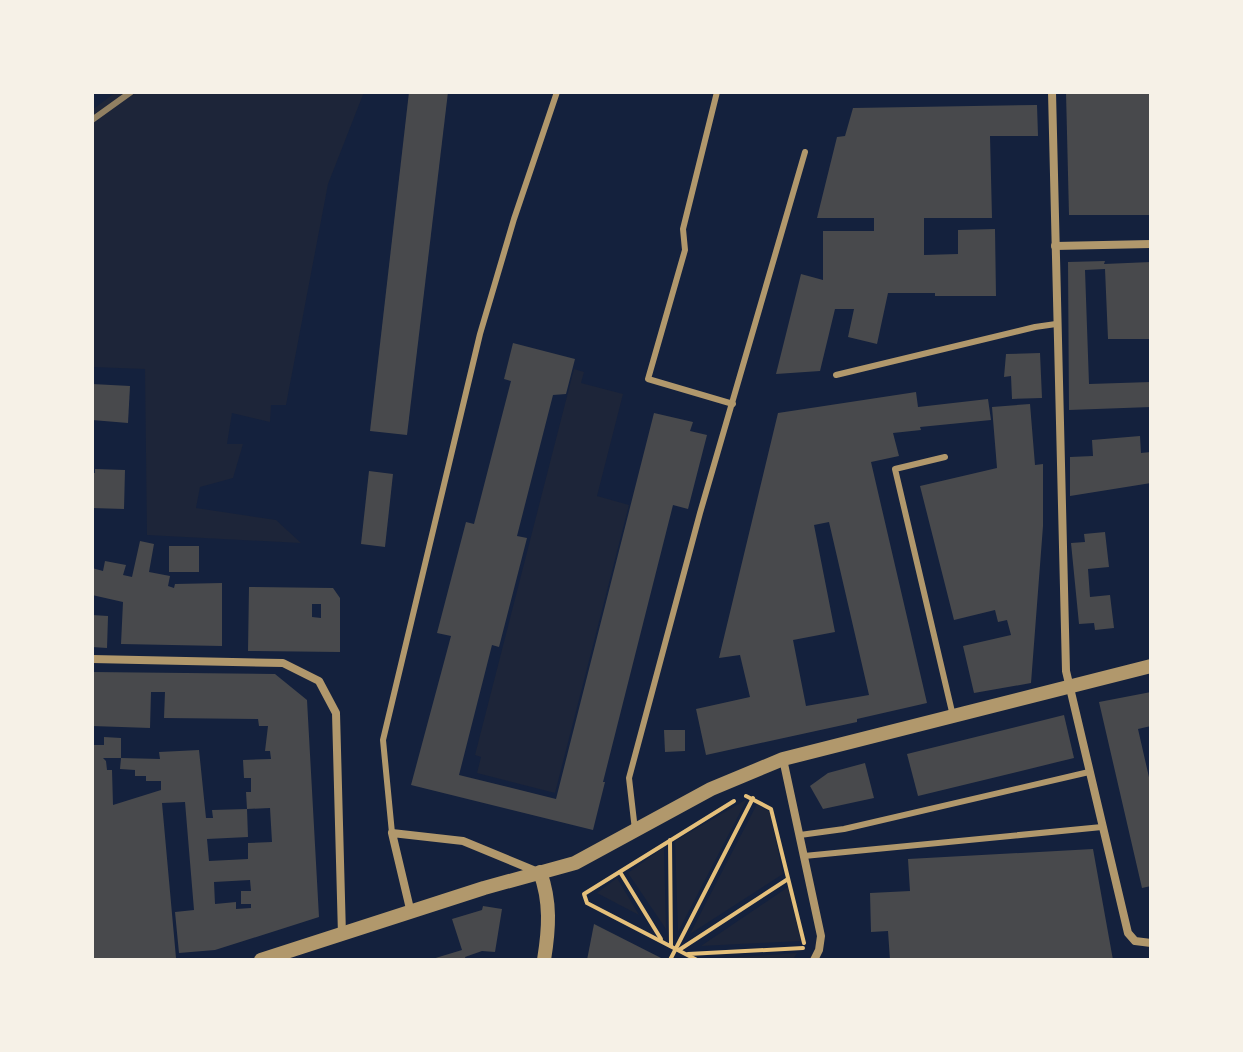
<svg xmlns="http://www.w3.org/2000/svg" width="1243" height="1052" font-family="'Libre Baskerville',serif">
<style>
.green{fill:#1d2539}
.building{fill:#48494c;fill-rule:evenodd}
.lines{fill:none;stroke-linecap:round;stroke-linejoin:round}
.path{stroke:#e5c07b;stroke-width:4}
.service{stroke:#b1986c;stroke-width:6}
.minor{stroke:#b1986c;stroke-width:8}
.tertiary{stroke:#b1986c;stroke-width:14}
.rail{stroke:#918062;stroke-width:6}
</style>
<rect width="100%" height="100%" fill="#14213d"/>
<g class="green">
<polygon points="116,92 364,92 328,184 286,405 271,405 270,422 232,413 227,444 243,444 233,478 200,487 196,508 276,520 301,543 147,535 145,369 92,367 92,110"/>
<polygon points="574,369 584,372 581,383 623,394 597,496 629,505 555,793 477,773 481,757 475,755"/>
<polygon points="747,799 678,932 675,841"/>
<polygon points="757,804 770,812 783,874 690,934"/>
<polygon points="664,847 666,929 628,873"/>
<polygon points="617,878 639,915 597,893"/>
<polygon points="788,887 801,941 701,946"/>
<polygon points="797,953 793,960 729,960 724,958"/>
</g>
<g class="building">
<polygon points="409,92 448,92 407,435 370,431"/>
<polygon points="1066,92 1151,92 1151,215 1069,215"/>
<polygon points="1037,105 1038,136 990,136 992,218 924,218 924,255 958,254 958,230 995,229 996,296 935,296 935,293 888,293 877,344 848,337 854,309 835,309 820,371 776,374 801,274 823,280 823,231 874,231 874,218 817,218 837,137 845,136 853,108"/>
<polygon points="1105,261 1104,264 1151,262 1151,339 1108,339 1105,269 1085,270 1089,384 1151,382 1151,407 1069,410 1068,262"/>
<polygon points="513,343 575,359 566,394 553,395 517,536 527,538 499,647 492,645 459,775 556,799 654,413 693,422 690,431 707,435 688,509 673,505 603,782 605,782 593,830 411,785 451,636 437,633 466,522 474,524 511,381 504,379"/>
<polygon points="1040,353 1042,398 1012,399 1011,376 1004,377 1006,354"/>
<polygon points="92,384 130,386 128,423 92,420"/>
<path d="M916,392L918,407L988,399L991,420L920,427L921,430L893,433L899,456L871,462L927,703L857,719V722L706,755L696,709L750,697L740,655L719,658L778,413ZM829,522L869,695L806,706L793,640L835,632L814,525Z"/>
<polygon points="1030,404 1035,465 1043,464 1043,526 1031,683 974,693 963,646 1011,635 1007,620 998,622 995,610 954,620 920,486 997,468 992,407"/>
<polygon points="1140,436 1141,453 1151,452 1151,483 1070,496 1070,457 1093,456 1092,440"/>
<polygon points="95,469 125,470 124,509 92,508 92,473 95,473"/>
<polygon points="369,471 393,474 385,547 361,544"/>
<polygon points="1105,532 1109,567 1088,569 1090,597 1110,595 1114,628 1095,630 1094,623 1079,624 1071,543 1085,542 1084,534"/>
<polygon points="140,541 154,544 149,572 170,576 168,586 174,588 175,584 222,583 222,646 121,644 123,602 92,595 92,568 103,571 105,561 126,565 123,575 132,577"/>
<rect x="169" y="546" width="30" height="26"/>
<path d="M249,587L333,588L340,598V652L248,651ZM312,604H321V618L312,617Z"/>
<polygon points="92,615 108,616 107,648 92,647"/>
<path d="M92,672L275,674L307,700L319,917L215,950L179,953L175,912L194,910L185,802L162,803L176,958L92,960V745H104V737L121,738V758H103L106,761L107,770H112L113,805L161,790V781H146V776H135V770L120,769L121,758L160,759L159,752L199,750L206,818H213L212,810L247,809L248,837L207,839L209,861L248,859V843L272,842L270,808L247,809L246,792H251V778H244L243,760L271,759L270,751H265L268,726H259L258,719L164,718L165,692H151L150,728L92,726ZM250,880L251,891H241V904H251V908L236,909V902L215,904L214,882Z"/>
<polygon points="1151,692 1151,726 1138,729 1151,786 1151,886 1142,888 1099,702"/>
<polygon points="1064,715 1074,758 918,796 907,754"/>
<polygon points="664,730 685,730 685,751 665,752"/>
<polygon points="865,763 874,798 823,809 810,786 828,773"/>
<polygon points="1093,849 1113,960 890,960 888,931 871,932 870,893 910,891 908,859"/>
<polygon points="483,906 502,909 495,952 482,951 465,957 466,960 429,960 462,950 452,919 482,910"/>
<polygon points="594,924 665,960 587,960"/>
</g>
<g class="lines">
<g class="path">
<polyline points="746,796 771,809 804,943"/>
<polyline points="670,840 671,946"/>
<polyline points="620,872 661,939"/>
<polyline points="679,950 788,879"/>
<polyline points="688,954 803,948"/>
<polyline points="670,960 753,798"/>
<polyline points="697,960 587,903 584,894 734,801"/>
</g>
<g class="service">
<polyline points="717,92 683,229 685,250 648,379 733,404"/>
<polyline points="836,375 1035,327 1056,324"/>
<polyline points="945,457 895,469 953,716"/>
<polyline points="635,830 629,778 700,513 805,152"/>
<polyline points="392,833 383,740 480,334 514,219 557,92"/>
<polyline points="800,835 844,829 1089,772"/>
<polyline points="804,856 1102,827"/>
</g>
<g class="minor">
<polyline points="1052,92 1066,671 1128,933 1135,941 1151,943"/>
<polyline points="1055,246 1151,244"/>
<polyline points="92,659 283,663 319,681 336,713 342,935"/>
<polyline points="783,759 821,936 819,950 814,960"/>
<polyline points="411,913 392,833 463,841 538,872"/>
</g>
<g class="tertiary">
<path d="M540,872C551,902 549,929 544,960"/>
<polyline points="261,960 484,888 575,863 711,789 783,759 1151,666"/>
</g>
<polyline class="rail" points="92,120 131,92"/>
</g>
<rect width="1243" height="1052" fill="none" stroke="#f6f1e7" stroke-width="188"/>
</svg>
